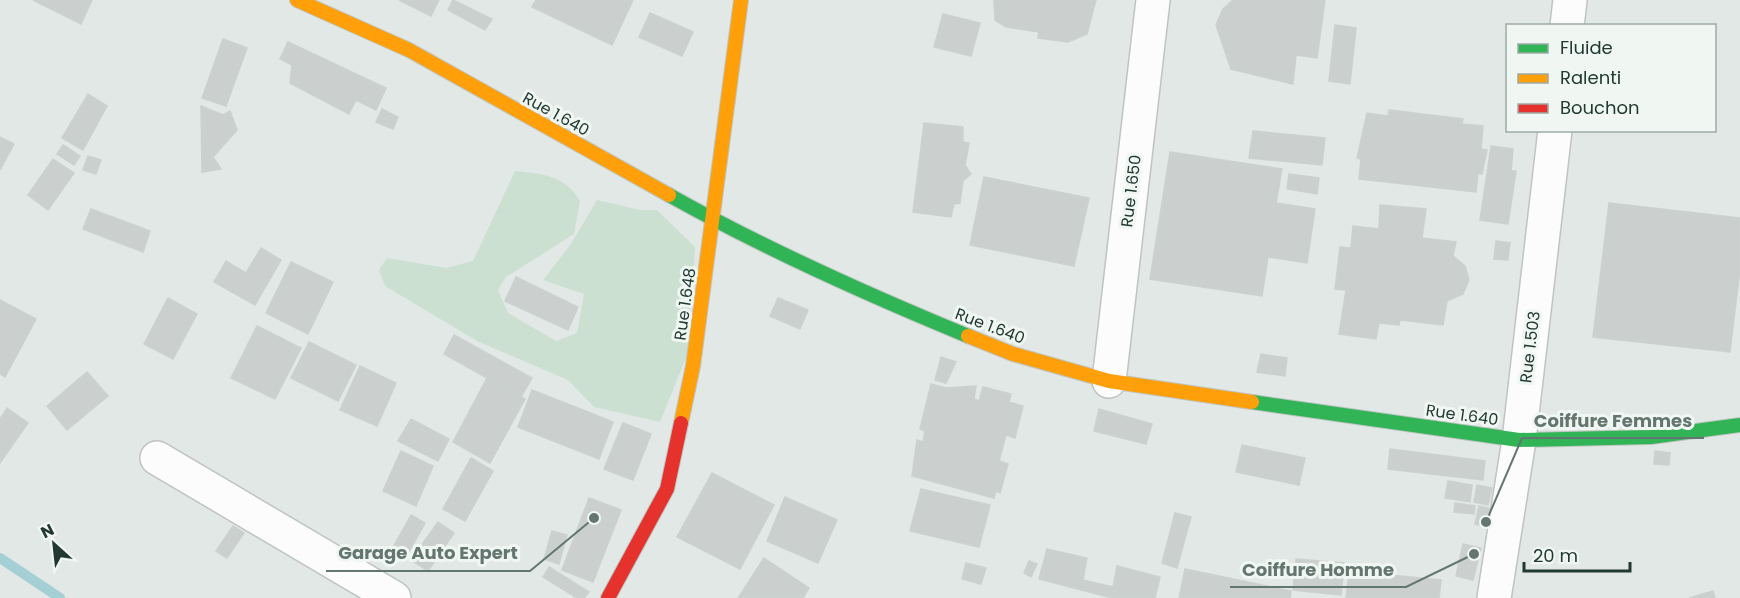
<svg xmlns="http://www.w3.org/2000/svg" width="1740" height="598" font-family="Poppins,sans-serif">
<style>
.green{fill:#cbe0d1}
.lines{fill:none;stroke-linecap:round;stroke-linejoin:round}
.stream{stroke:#a4cfd4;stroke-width:10}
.building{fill:#cbd0ce;stroke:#cbd1ce;stroke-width:1.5}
.street-casing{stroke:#bfc4c2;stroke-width:36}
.fast-casing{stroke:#bec5c2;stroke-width:16}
.slow-casing{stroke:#bec5c2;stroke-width:16}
.jam-casing{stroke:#bec5c2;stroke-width:16}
.street{stroke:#fbfcfb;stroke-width:33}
.fast{stroke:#30b455;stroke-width:14}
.slow{stroke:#ff9f0a;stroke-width:14}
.jam{stroke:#e5322d;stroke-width:14}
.labels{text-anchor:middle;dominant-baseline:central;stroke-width:6;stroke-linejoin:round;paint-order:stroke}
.street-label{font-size:16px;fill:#213932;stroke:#f0f7f3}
.leader{fill:none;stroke:#657671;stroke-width:2}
.callout-dot{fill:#657671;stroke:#f0f7f3;stroke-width:2}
.callout-label{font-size:18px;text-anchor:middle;font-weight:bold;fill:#657671;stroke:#f0f7f3;stroke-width:6;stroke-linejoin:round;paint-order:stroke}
</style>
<rect width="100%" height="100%" fill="#e2e8e5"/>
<path class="green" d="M515,171C543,174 565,175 580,201L574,234L506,277L498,290L508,313L556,341L577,333L584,294L543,280L571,244L597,200L640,210H657L695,247L687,355L660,422L594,407L568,380L477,341L385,286L379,270L387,258L446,268L473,261Z"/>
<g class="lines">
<polyline class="stream" points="0,558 60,598"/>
</g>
<g class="building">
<polygon points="33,0 92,0 81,24"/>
<polygon points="399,0 439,0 431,16"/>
<polygon points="453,0 492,19 485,30 448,10"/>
<polygon points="536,0 633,0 612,45 532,7"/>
<polygon points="994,0 1096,0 1087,34 1068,42 1038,38 1039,32 1006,27 995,20"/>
<polygon points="1233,0 1325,0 1317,58 1296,55 1293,84 1231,69 1216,25 1223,9"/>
<polygon points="650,13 693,32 682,56 639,37"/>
<polygon points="943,14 980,23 971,56 934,47"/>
<polygon points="1335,25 1356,28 1350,84 1329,81"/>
<polygon points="223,39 247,48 226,106 202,98"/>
<polygon points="288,42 386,88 376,110 356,100 349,114 290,83 292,65 280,59"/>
<polygon points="88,94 107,106 83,150 62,138"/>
<polygon points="201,106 223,115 230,111 237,130 213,157 221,169 202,172"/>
<polygon points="382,109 398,117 393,129 376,122"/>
<polygon points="1389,110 1463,119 1462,124 1483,126 1481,149 1487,150 1482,174 1478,173 1476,192 1359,179 1361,159 1357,158 1367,113 1388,116"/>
<polygon points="924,123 963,127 963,142 969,143 965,165 971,174 963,181 960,203 954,204 951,217 913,212"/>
<polygon points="1253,131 1325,138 1322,165 1249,158"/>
<polygon points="0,137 14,144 0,170"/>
<polygon points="63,145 80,156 74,165 57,154"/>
<polygon points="1491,146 1513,149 1511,171 1516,171 1508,224 1480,220"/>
<polygon points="1170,152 1282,169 1276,203 1315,209 1307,263 1268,257 1262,296 1150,279"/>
<polygon points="88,156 101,160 96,174 83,170"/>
<polygon points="53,159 74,173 48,210 28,195"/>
<polygon points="1289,174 1319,178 1317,194 1287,189"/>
<polygon points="984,177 1089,198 1074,266 970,245"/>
<polygon points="1609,203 1740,218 1740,269 1730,352 1593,337"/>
<polygon points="1380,205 1426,209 1422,238 1456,242 1453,256 1465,266 1469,280 1463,294 1447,301 1443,325 1400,320 1399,325 1379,323 1376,339 1339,334 1346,290 1335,289 1340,247 1351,248 1353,226 1379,229"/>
<polygon points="91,209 150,231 143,252 83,229"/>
<polygon points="1496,241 1510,243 1508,260 1494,259"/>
<polygon points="261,248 281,260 255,305 214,282 226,261 246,273"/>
<polygon points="291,262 333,282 308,334 266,313"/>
<polygon points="516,277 578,307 568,330 505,301"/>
<polygon points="168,298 197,314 173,359 144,344"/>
<polygon points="778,298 808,310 800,329 770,316"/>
<polygon points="0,300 36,319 5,377 0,374"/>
<polygon points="257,326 301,348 275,399 231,378"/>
<polygon points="454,335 532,378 521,397 444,354"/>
<polygon points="309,342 356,365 338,401 291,378"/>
<polygon points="1261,354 1287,358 1285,376 1257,372"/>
<polygon points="941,357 956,362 946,383 935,380"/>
<polygon points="360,366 396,383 377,426 340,410"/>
<polygon points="87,372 108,396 67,430 47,406"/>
<polygon points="487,378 525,399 490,463 453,442"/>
<polygon points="931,384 946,388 976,386 974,399 979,401 983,387 1011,394 1009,402 1023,406 1015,438 1006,435 999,461 1008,464 1000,493 996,491 994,498 912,476 917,440 923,442 925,431 920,429"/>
<polygon points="532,390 613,422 599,459 518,427"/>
<polygon points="7,408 28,423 0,463 0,419"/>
<polygon points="1099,409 1152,424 1146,444 1094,431"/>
<polygon points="411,419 449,439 438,461 398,441"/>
<polygon points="623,423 651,434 633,480 604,469"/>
<polygon points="1242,445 1305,458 1299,485 1236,472"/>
<polygon points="1390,449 1485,461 1483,480 1388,469"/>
<polygon points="401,451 433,466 416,506 383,491"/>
<polygon points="1655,451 1670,453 1669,465 1654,464"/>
<polygon points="471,458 493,471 465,521 443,509"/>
<polygon points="712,473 774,505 740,569 677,537"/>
<polygon points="1448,481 1472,485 1470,502 1445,498"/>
<polygon points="1477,485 1492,488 1488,505 1474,502"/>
<polygon points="921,489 990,505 979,547 910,531"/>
<polygon points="785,497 837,520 818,563 767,541"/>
<polygon points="589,498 621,510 593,582 562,570"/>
<polygon points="1455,503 1475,506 1474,514 1454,512"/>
<polygon points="1479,506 1492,509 1489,527 1475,524"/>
<polygon points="1175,513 1191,517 1177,568 1162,563"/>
<polygon points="411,515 425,523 405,559 391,551"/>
<polygon points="438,522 454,533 428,571 411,560"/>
<polygon points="233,526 244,533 227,558 216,551"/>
<polygon points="552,531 567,535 559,564 544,559"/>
<polygon points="1463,544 1481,548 1473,580 1456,576"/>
<polygon points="1047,549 1087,558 1083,580 1113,587 1117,566 1160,577 1155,598 1112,598 1039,579"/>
<polygon points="764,558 809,588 803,598 738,598"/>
<polygon points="1296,559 1344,563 1341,595 1293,590"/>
<polygon points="1029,561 1037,564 1031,577 1024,573"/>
<polygon points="966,563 986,568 981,584 962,579"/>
<polygon points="549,567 589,592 584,598 577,598 543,577"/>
<polygon points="1185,569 1291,591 1290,598 1179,598"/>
<polygon points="1349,571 1441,580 1439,598 1346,598"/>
<polygon points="1713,591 1715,598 1689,598"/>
</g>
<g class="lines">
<defs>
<g id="street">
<polyline points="1567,26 1570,0"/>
<polyline points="1109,381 1153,0"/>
<polyline points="157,458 394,598"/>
<polyline points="1494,598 1519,440 1555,130"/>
</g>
<g id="fast">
<path d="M669,195C765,249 866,294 968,336"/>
<polyline points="1252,402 1519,440 1651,437 1740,425"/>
</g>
<g id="slow">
<polyline points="297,0 409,50 669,195"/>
<polyline points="968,336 1013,354 1109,381 1252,402"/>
<polyline points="681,423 693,366 741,0"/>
</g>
<polyline id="jam" points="608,598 667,489 681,423"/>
</defs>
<use href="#street" class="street-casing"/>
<use href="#fast" class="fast-casing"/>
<use href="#slow" class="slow-casing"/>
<use href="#jam" class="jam-casing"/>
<use href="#street" class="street"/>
<use href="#fast" class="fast"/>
<use href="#slow" class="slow"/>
<use href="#jam" class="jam"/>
</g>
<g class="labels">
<g class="street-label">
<text transform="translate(556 114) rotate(29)">Rue 1.640</text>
<text transform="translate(1131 191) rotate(-83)">Rue 1.650</text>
<text transform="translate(685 304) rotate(-82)">Rue 1.648</text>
<text transform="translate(990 326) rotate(21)">Rue 1.640</text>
<text transform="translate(1530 347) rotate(-83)">Rue 1.503</text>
<text transform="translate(1462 415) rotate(8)">Rue 1.640</text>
</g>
</g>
<path class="leader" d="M1486 522L1522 438H1704M594 518L530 571H326M1474 554L1406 587H1230"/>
<g class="callout-dot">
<circle cx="1486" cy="522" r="6"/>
<circle cx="594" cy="518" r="6"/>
<circle cx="1474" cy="554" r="6"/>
</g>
<g class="callout-label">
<text x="1613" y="427">Coiffure Femmes</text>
<text x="428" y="559">Garage Auto Expert</text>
<text x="1318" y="576">Coiffure Homme</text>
</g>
<rect x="1506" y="24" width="210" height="108" fill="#f0f7f3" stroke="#9daba6" stroke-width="1.5"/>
<rect x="1518" y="44" width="30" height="9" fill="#30b455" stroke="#9daba6" stroke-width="1.5"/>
<text x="1560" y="54" font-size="18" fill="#213932">Fluide</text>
<rect x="1518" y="74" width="30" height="9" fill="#ff9f0a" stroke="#9daba6" stroke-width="1.5"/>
<text x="1560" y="84" font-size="18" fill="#213932">Ralenti</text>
<rect x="1518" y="104" width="30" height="9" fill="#e5322d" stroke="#9daba6" stroke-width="1.5"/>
<text x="1560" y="114" font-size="18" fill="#213932">Bouchon</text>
<g transform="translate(54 544) rotate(333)" stroke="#f0f7f3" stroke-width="4.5" paint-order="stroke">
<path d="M0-4.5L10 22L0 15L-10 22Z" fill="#213932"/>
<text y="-9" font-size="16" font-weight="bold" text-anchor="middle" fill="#213932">N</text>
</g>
<path d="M1524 562v9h106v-9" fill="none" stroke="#213932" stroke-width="3"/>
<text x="1533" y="562" font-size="18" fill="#213932" stroke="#f0f7f3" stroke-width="4.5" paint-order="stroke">20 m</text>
</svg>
